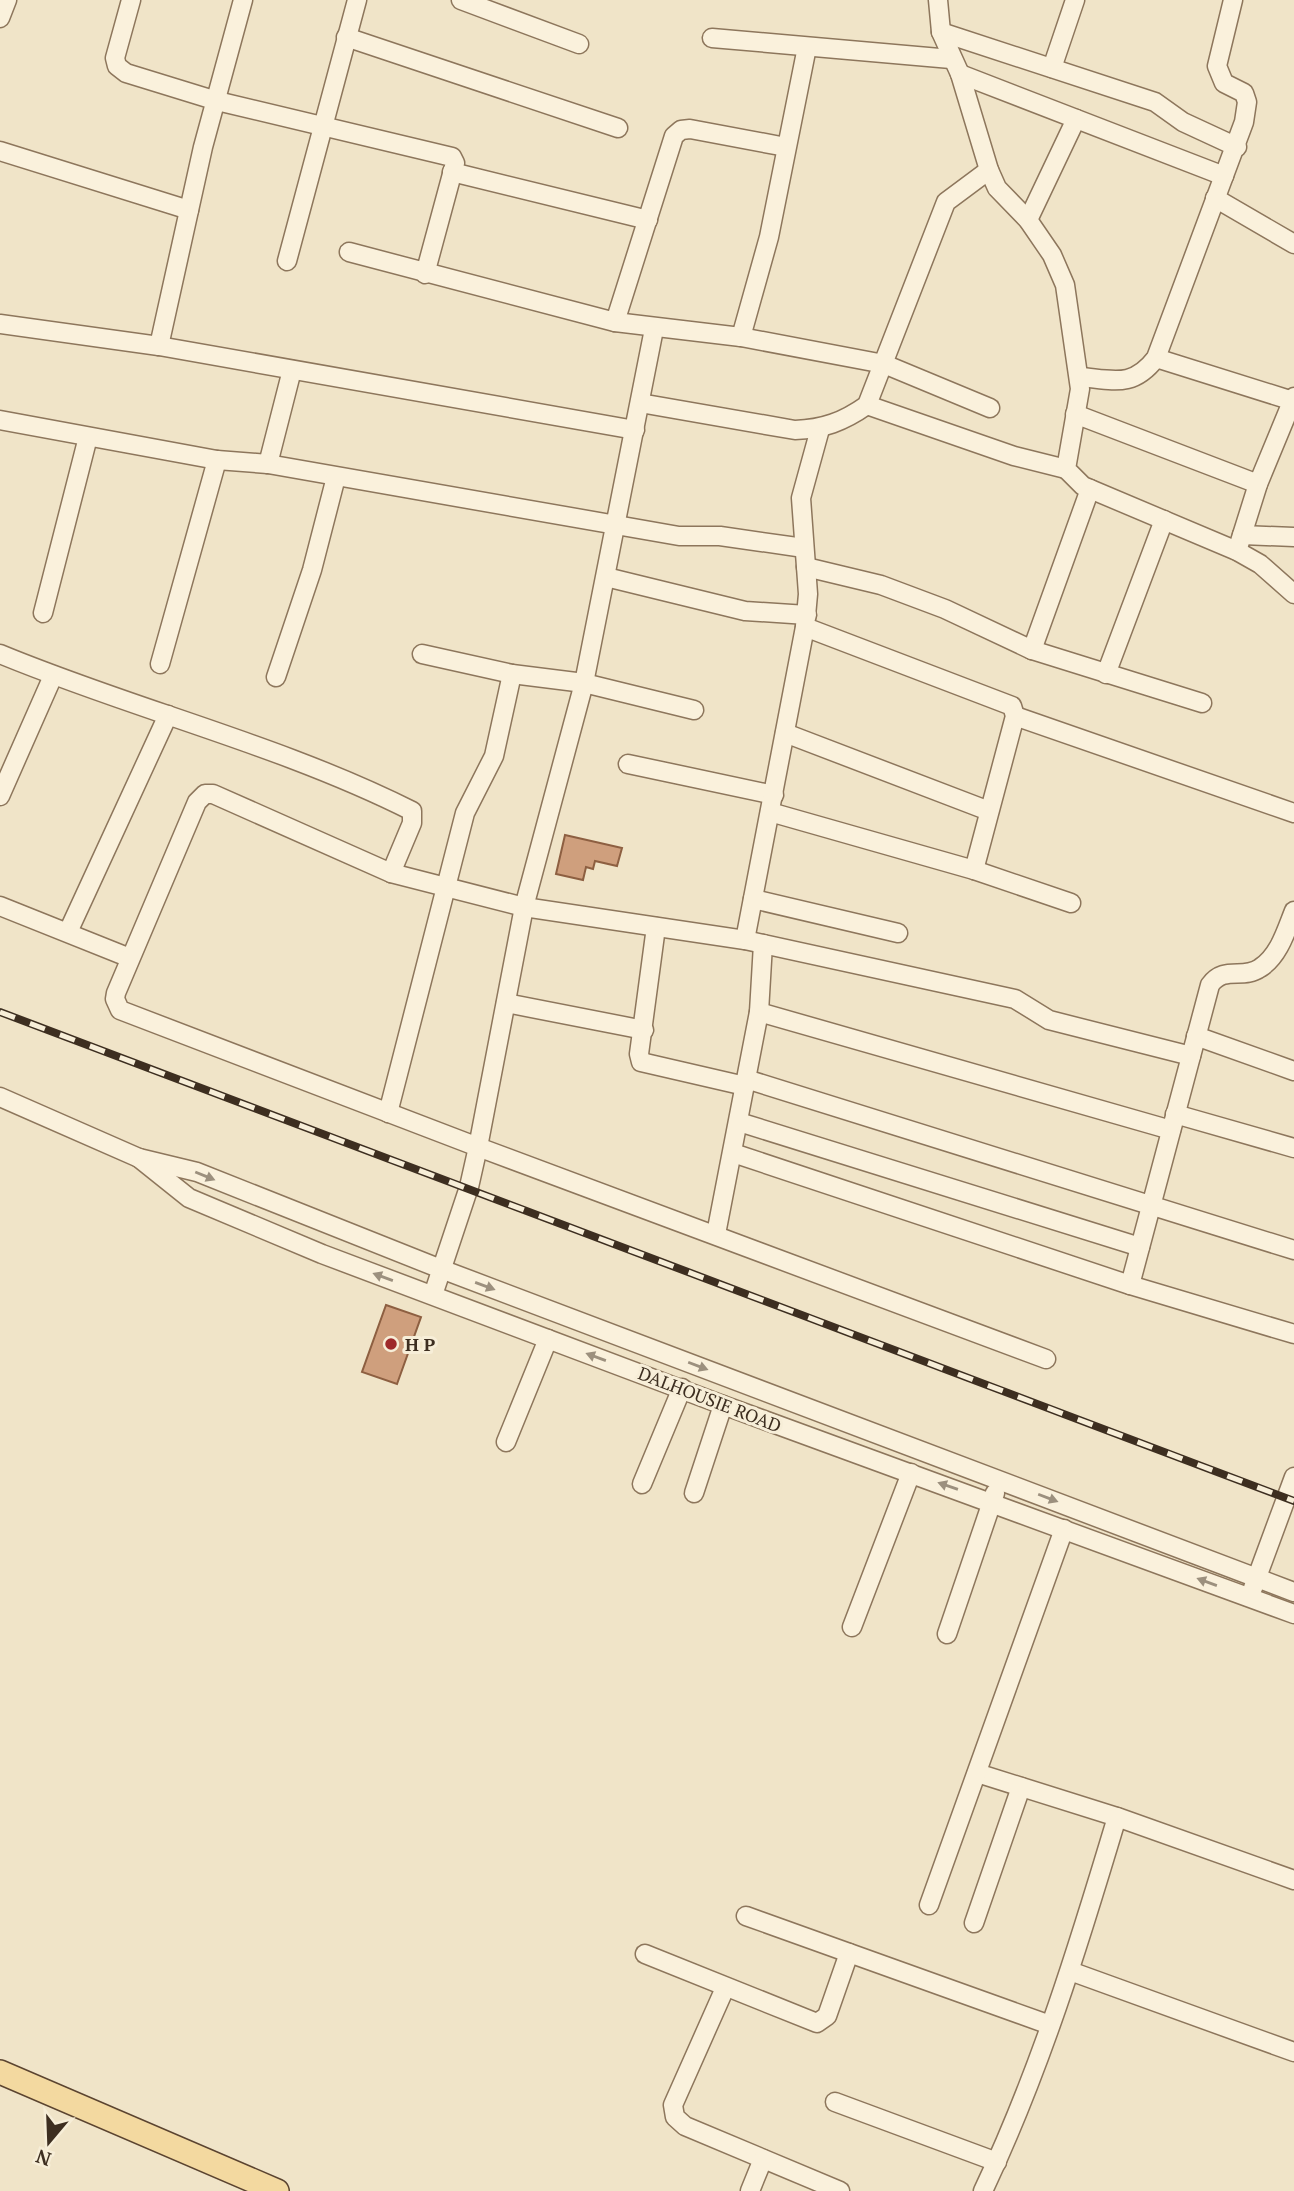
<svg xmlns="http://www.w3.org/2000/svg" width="1294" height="2191" font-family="'PT Serif',serif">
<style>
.building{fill:#cf9f7d;stroke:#8d5f41;stroke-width:2}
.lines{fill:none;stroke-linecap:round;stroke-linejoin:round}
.minor-casing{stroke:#8d765c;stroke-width:21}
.major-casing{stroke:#5b4430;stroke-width:26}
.minor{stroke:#faf1dc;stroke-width:18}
.major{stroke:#f3d9a0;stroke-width:23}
.rail-casing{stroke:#3d2e20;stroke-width:8}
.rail{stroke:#f7eed8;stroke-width:5;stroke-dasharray:16;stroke-linecap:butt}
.oneway{fill:#9c907e}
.poi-dot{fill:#9e2a2b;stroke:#f7eed8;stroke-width:2.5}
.labels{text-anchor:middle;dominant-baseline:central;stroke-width:6;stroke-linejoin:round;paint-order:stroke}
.poi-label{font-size:18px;font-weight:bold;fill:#3d2e20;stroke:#f7eed8;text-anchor:start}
.street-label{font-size:18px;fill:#3d2e20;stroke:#f7eed8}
</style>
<rect width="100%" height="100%" fill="#f0e4c8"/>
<g class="building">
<polygon points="565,835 622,848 617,866 595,861 593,869 586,867 583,880 556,874"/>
<polygon points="386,1305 421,1317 397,1384 362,1372"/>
</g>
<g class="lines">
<defs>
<g id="minor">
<polyline points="131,0 115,58 117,66 126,73 217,101 452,157 455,163 425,274"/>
<polyline points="461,0 579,44"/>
<polyline points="938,0 941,32 960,74 989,170 997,188 1028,220 1052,255 1065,285 1080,389 1066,469 1083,486 1237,551 1260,564 1294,594"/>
<polyline points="0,18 7,0"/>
<polyline points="941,32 1155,102 1183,122 1237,147"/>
<polyline points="346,37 618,128"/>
<polyline points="712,38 951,59"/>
<polyline points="1052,68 1075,0"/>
<polyline points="960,74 1224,176"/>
<polyline points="0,151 189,210"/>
<polyline points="452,172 648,220"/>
<polyline points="1215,198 1294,244"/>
<polyline points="1028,220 1076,119"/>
<polyline points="349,252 615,322 741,337 884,364 990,408"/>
<polyline points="287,261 357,0"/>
<polyline points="615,322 674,136 681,130 690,129 786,147"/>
<polyline points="0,324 159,346 635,430"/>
<polyline points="741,337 769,237 807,47"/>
<polyline points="159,346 203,147 243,0"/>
<polyline points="1156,358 1293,401"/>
<path d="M1080,377C1114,380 1133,388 1156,358L1244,122L1247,102L1244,93L1224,83L1217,66L1233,0"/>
<path d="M640,403L795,430C823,429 843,422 867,405L946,202L989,170"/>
<polyline points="867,405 1014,456 1066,469"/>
<polyline points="1075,414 1258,484"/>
<polyline points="0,420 217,460 268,464 679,536 720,536 804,548"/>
<polyline points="268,464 292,370"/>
<polyline points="1242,535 1294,537"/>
<polyline points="1237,551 1258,484 1294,397"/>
<polyline points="806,567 881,585 945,609 1032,650 1202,703"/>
<polyline points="606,577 745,611 807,615"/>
<polyline points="43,613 88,437"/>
<polyline points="805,627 1012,706 1015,716 974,870"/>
<polyline points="1032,650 1090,489"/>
<path d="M0,654C135,710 281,745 412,811V823L391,873"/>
<polyline points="422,654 512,674 584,683 694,710"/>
<polyline points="160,664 217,460"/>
<polyline points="1106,674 1164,520"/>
<polyline points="276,677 312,570 336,477"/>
<polyline points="1015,716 1294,813"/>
<polyline points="785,733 989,811"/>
<polyline points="628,764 774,795"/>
<polyline points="0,796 53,676"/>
<polyline points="770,812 974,870 1071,903"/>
<polyline points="753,899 898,933"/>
<polyline points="0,906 130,958"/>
<polyline points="656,927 639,1054 641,1062 745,1086"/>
<polyline points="68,932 168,715"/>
<polyline points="745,940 805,627 808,594 801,498 820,429"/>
<polyline points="506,1003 644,1030"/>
<polyline points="759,1012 1171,1130"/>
<polyline points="1196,1036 1294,1071"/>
<polyline points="746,1079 1294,1250"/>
<polyline points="0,1097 139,1158 197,1172 441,1269 1294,1592"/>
<polyline points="388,1113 465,813 494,756 512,674"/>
<polyline points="1175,1114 1294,1148"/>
<polyline points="739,1122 1140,1247"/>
<polyline points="733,1153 1130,1285 1294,1334"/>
<polyline points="139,1158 189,1198 322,1254 723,1405 1294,1614"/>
<polyline points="716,1234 759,1012 763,944"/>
<path d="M1130,1285L1210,985C1224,965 1243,980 1260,968C1279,956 1286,931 1294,911"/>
<polyline points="433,1295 469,1187 478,1147 524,907 584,683 654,329"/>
<polyline points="1046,1359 478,1147 120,1010 115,999 116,993 197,802 205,794 213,794 391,873 524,907 745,940 1015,999 1049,1020 1191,1056"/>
<polyline points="506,1442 548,1339"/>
<polyline points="642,1484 682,1388"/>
<polyline points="694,1493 723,1405"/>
<polyline points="1253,1588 1294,1477"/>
<polyline points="852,1627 911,1473"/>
<polyline points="947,1634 995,1493"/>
<polyline points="977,1773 1117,1817 1294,1880"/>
<polyline points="929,1905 1064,1529"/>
<polyline points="746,1916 1050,2025"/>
<polyline points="974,1923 1021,1787"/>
<polyline points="645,1954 817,2023 827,2016 849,1953"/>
<polyline points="1070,1971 1294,2052"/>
<polyline points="725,1988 673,2105 675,2117 685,2126 840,2191"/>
<polyline points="835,2102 997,2162"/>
<polyline points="750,2191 763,2159"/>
<path d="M983,2191C1040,2071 1079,1944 1117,1817"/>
</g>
<polyline id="major" points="0,2072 277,2191"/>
</defs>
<use href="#minor" class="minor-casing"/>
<use href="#major" class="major-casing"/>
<use href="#minor" class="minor"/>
<use href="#major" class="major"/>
<defs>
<polyline id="rail" points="0,1012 1294,1501"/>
</defs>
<use href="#rail" class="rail-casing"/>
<use href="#rail" class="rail"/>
</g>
<defs><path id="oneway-solid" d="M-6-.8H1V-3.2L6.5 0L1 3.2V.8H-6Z" transform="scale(1.75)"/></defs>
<g class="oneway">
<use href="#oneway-solid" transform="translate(205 1176) rotate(22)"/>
<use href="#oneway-solid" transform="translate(383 1277) rotate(-160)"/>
<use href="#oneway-solid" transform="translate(485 1286) rotate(20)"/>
<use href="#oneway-solid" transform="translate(596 1357) rotate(-160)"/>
<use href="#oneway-solid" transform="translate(698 1366) rotate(21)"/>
<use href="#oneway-solid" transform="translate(948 1486) rotate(-161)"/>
<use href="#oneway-solid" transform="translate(1048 1498) rotate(21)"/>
<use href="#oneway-solid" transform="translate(1207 1582) rotate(-160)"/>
</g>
<circle class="poi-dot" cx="391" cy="1344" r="7"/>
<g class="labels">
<g class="poi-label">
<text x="405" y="1344">H P</text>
</g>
<g class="street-label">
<text transform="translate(710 1399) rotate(21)">DALHOUSIE ROAD</text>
</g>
</g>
<g transform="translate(49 2142) rotate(199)" stroke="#f7eed8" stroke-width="5" paint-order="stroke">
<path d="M0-5L12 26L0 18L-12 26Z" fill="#3d2e20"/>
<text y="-10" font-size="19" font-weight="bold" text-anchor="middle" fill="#3d2e20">N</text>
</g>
</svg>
